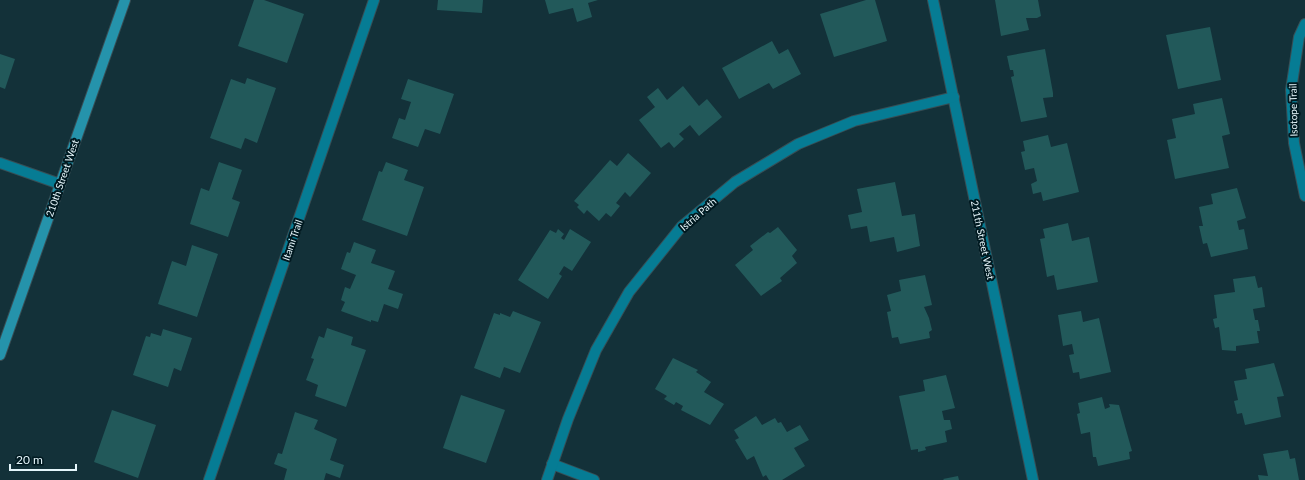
<svg xmlns="http://www.w3.org/2000/svg" width="1305" height="480" font-family="Lato,sans-serif">
<style>
.building{fill:#22595a}
.lines{fill:none;stroke-linecap:round;stroke-linejoin:round}
.street-casing{stroke:#374e55;stroke-width:12}
.secondary-casing{stroke:#374e55;stroke-width:12}
.street{stroke:#067c94;stroke-width:10}
.secondary{stroke:#2593ab;stroke-width:10}
.labels{text-anchor:middle;dominant-baseline:central;stroke-width:4;stroke-linejoin:round;paint-order:stroke}
.street-label{font-size:10px;fill:#e5f6fb;stroke:#001920}
</style>
<rect width="100%" height="100%" fill="#133139"/>
<g class="building">
<polygon points="254,0 264,0 304,14 287,63 238,46"/>
<polygon points="438,0 483,0 482,13 437,10"/>
<polygon points="545,0 598,0 588,3 592,17 577,22 573,8 549,14"/>
<polygon points="866,0 875,0 887,41 834,57 820,14"/>
<polygon points="995,0 1038,0 1041,16 1037,18 1026,18 1029,30 1001,36"/>
<polygon points="1210,27 1221,80 1178,89 1166,35"/>
<polygon points="772,41 779,54 788,49 801,74 773,89 769,83 739,99 722,68"/>
<polygon points="1045,49 1053,93 1053,97 1043,98 1047,117 1021,122 1011,77 1014,76 1013,70 1010,70 1007,56"/>
<polygon points="0,54 15,59 5,89 0,87"/>
<polygon points="247,78 276,88 257,143 245,138 241,149 210,138 231,79 245,84"/>
<polygon points="408,79 454,94 440,134 425,129 418,147 392,138 399,118 405,120 411,102 401,99"/>
<polygon points="683,86 699,106 707,99 722,117 699,136 690,125 679,134 684,139 674,148 669,142 661,148 639,120 655,107 647,97 658,88 667,100"/>
<polygon points="1222,98 1230,134 1222,136 1229,168 1175,179 1167,140 1176,138 1172,119 1195,114 1193,104"/>
<polygon points="1048,135 1051,147 1067,143 1079,192 1043,201 1041,192 1033,194 1031,184 1037,181 1034,168 1025,170 1021,152 1025,151 1023,141"/>
<polygon points="628,153 651,173 630,197 625,192 616,203 620,206 611,217 606,213 599,221 587,210 584,214 577,207 579,205 574,201 610,160 617,166"/>
<polygon points="219,162 242,170 232,199 240,202 228,237 190,224 201,188 209,191"/>
<polygon points="386,162 408,170 404,180 424,187 407,236 362,220 379,171 382,172"/>
<polygon points="895,182 902,216 915,214 920,246 897,252 894,237 870,242 867,226 851,229 848,215 862,212 857,189"/>
<polygon points="1237,188 1246,218 1237,221 1239,230 1244,229 1248,249 1211,257 1207,243 1203,244 1199,226 1203,226 1199,207 1213,204 1211,194"/>
<polygon points="1068,223 1072,241 1089,237 1098,282 1057,290 1054,275 1047,277 1040,239 1045,238 1043,229"/>
<polygon points="778,227 797,250 792,256 797,263 780,278 782,281 761,296 735,265 753,250 750,246 768,232 770,233"/>
<polygon points="558,229 564,234 561,238 564,240 570,229 591,242 572,271 564,266 559,274 562,276 548,299 518,280 550,230 556,233"/>
<polygon points="354,242 376,250 371,263 395,271 388,289 403,294 398,309 384,304 378,322 371,320 371,322 341,311 345,302 341,300 345,287 350,289 356,275 341,269 347,252 350,253"/>
<polygon points="192,245 218,254 197,317 158,304 172,261 186,266"/>
<polygon points="925,275 932,305 924,307 929,318 932,330 929,332 930,338 900,344 898,337 892,338 887,312 891,311 887,295 901,291 899,280"/>
<polygon points="1255,276 1258,288 1262,287 1265,307 1253,309 1255,320 1258,320 1260,331 1257,331 1259,343 1236,346 1236,351 1222,350 1219,327 1215,328 1213,319 1217,318 1214,295 1235,292 1233,279"/>
<polygon points="513,311 541,322 520,373 504,367 500,378 474,368 494,313 500,315 500,313 510,317"/>
<polygon points="1081,311 1083,322 1099,318 1111,372 1080,379 1079,372 1073,373 1069,355 1074,354 1072,344 1063,346 1058,315"/>
<polygon points="327,328 353,337 351,345 366,350 346,407 315,396 318,385 306,380 314,359 311,358 319,336 324,338"/>
<polygon points="163,329 192,338 181,371 174,368 168,387 133,375 146,336 150,337 151,333 161,336"/>
<polygon points="673,358 698,370 696,372 711,382 704,392 724,404 710,425 681,410 683,406 676,402 674,405 664,399 667,396 655,389"/>
<polygon points="1274,363 1284,396 1277,397 1281,417 1245,425 1242,413 1237,414 1234,401 1238,400 1234,381 1247,379 1245,369"/>
<polygon points="946,375 955,408 942,411 944,420 950,420 952,429 945,431 947,442 925,447 926,450 918,452 918,449 911,450 899,396 925,391 923,380"/>
<polygon points="461,395 505,410 486,463 443,448"/>
<polygon points="1102,397 1105,409 1110,407 1109,404 1119,405 1132,451 1129,452 1130,459 1098,466 1096,457 1093,457 1090,432 1081,434 1077,414 1080,413 1078,403"/>
<polygon points="112,410 156,425 138,478 94,462"/>
<polygon points="295,412 318,420 314,429 337,439 330,460 344,465 340,478 326,473 324,480 284,480 287,469 274,464 278,453 282,454"/>
<polygon points="756,416 762,425 775,418 778,423 781,422 787,432 800,425 809,440 794,448 805,466 782,480 769,480 766,475 763,477 754,456 747,460 735,440 739,438 734,430"/>
<polygon points="1288,450 1290,459 1295,458 1299,480 1259,480 1258,475 1268,476 1263,454"/>
<polygon points="958,476 959,480 944,480 943,479"/>
</g>
<g class="lines">
<defs>
<g id="street">
<polyline points="933,0 1033,480"/>
<polyline points="1305,24 1299,37 1291,90 1294,143 1305,196"/>
<polyline points="0,163 60,184"/>
<polyline points="552,464 594,480"/>
<polyline points="209,480 374,0"/>
<polyline points="547,480 568,419 596,350 629,292 682,226 735,182 798,144 854,121 954,97"/>
</g>
<polyline id="secondary" points="0,355 125,0"/>
</defs>
<use href="#street" class="street-casing"/>
<use href="#secondary" class="secondary-casing"/>
<use href="#street" class="street"/>
<use href="#secondary" class="secondary"/>
</g>
<g class="labels">
<g class="street-label">
<text transform="translate(1293 110) rotate(-91)">Isotope Trail</text>
<text transform="translate(62 178) rotate(-71)">210th Street West</text>
<text transform="translate(698 214) rotate(-41)">Istria Path</text>
<text transform="translate(292 240) rotate(-71)">Itami Trail</text>
<text transform="translate(983 240) rotate(78)">211th Street West</text>
</g>
</g>
<path d="M10 464v6h66v-6" fill="none" stroke="#e5f6fb" stroke-width="2"/>
<text x="16" y="464" font-size="12" fill="#e5f6fb" stroke="#001920" stroke-width="3" paint-order="stroke">20 m</text>
</svg>
